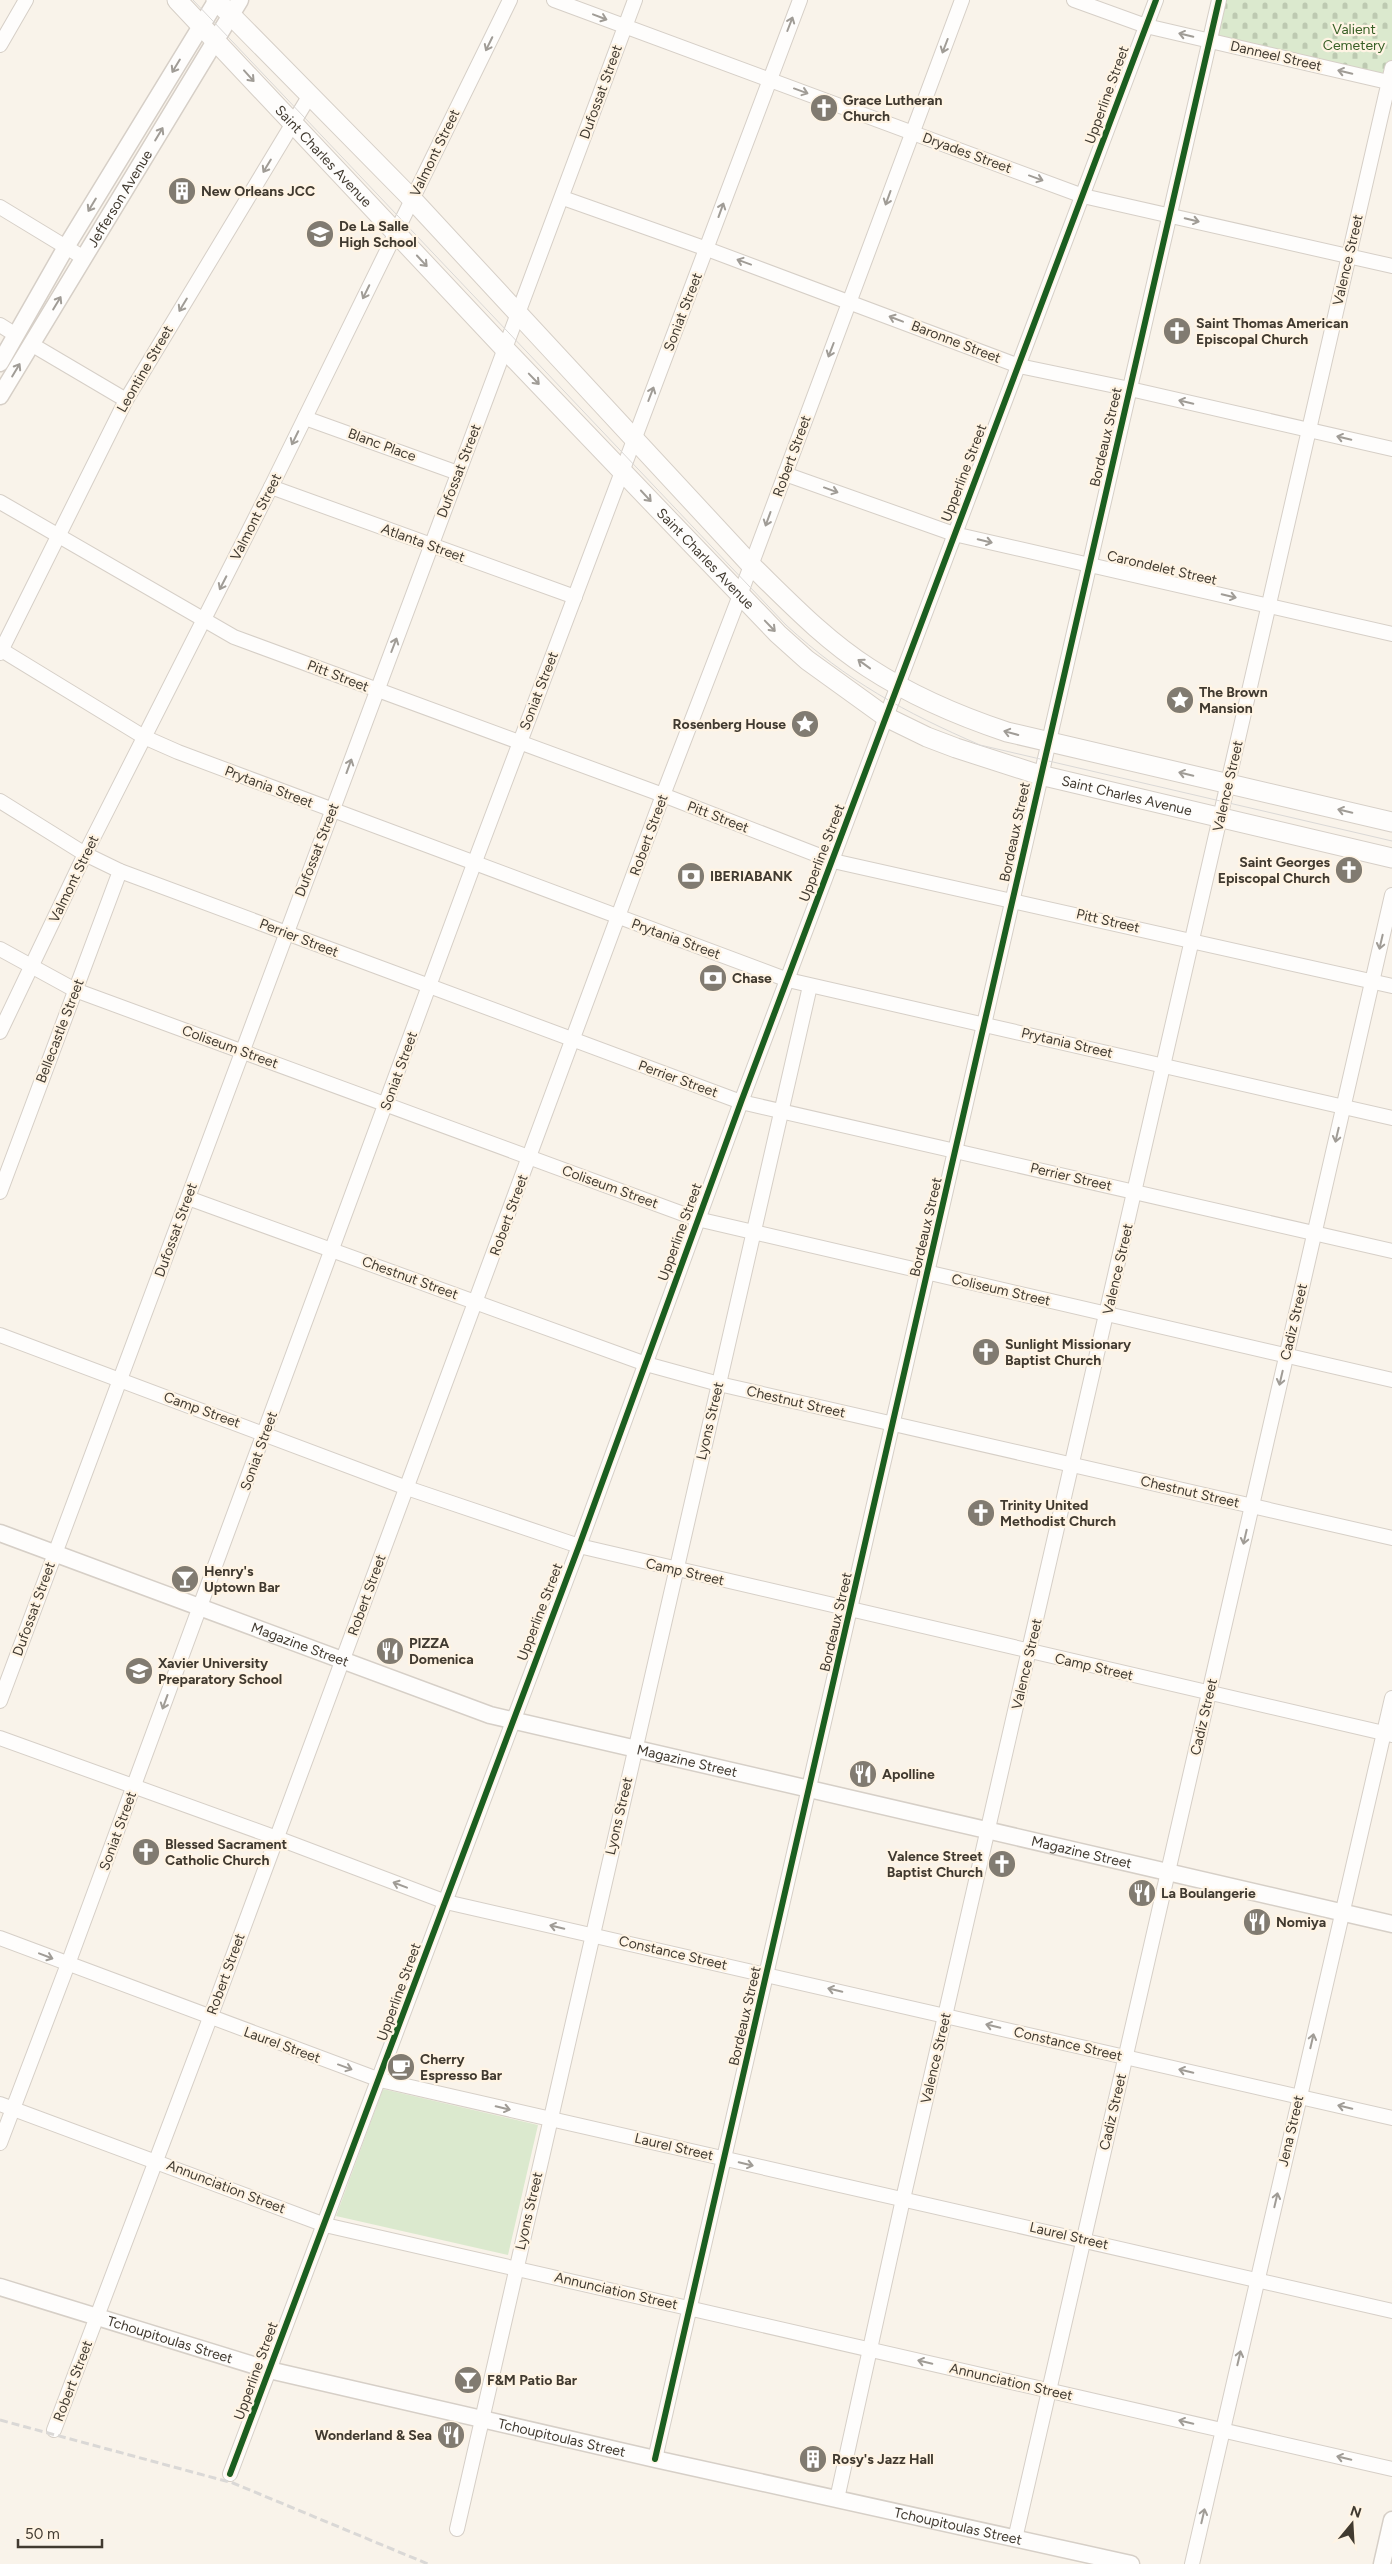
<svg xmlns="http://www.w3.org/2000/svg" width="1392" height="2564" font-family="Figtree,sans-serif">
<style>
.cemetery{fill:url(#cemetery-stones)}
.park{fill:#dbe9ce}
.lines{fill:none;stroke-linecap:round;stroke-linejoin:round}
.minor-casing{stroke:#d6cfc7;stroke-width:16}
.tertiary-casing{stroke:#d6cfc7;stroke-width:19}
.secondary-casing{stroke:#d6cfc7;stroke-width:21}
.minor{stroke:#fefdfc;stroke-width:14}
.tertiary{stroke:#fefdfc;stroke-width:16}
.secondary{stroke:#fefdfc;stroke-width:19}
.tram{stroke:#dad8d6;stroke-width:1}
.rail{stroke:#dad8d6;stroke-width:3;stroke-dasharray:8 4;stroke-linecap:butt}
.cycleway-casing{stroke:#fff4e4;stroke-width:9}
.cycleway{stroke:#1b5e20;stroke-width:6}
.oneway{stroke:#a09c96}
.labels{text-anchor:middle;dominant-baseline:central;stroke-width:4.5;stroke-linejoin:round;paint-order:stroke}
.park-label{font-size:14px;fill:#375f25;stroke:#fff4e4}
.street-label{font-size:14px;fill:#413a30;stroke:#fff4e4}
.poi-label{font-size:14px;font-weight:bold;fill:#413a30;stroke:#fff4e4;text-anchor:start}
</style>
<defs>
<pattern id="cemetery-stones" width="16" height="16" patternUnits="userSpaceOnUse" patternTransform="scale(1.25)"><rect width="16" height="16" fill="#dbe9ce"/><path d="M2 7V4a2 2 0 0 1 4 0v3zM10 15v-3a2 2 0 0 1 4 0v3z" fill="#bdc9b1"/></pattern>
</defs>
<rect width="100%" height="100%" fill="#f9f3ea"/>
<polygon class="cemetery" points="1219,0 1392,0 1392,68 1389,82 1210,40"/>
<polygon class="park" points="383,2089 538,2125 508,2255 336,2216"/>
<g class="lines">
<defs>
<g id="minor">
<polyline points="554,0 1083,196 1392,266"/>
<polyline points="1074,0 1146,26 1392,83"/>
<polyline points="0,45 26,0"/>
<polyline points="563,198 707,249 1019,366 1130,389 1392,449"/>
<polyline points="0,207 84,258"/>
<polyline points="0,325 16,335"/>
<polyline points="31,344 126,400"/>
<polyline points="305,418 458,473"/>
<polyline points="785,474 954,534 1392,634"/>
<polyline points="271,487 575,597"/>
<polyline points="0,502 234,637 663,795 833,861 1392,986"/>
<polyline points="0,649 144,737 178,752 788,980 1392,1118"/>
<polyline points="0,653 126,400 310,95"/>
<polyline points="0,801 85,854 120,871 741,1102 1392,1251"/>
<polyline points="0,949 75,990 697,1219 1392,1380"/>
<polyline points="0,1032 85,854 271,487 510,0"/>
<polyline points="0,1192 120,871"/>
<polyline points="188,1198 646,1364 719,1384 1392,1538"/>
<polyline points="0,1335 407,1488 579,1546 1392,1735"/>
<polyline points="0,1701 635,0"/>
<polyline points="0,1738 277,1838 446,1902 1392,2118"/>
<polyline points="0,1938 380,2080 1392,2311"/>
<polyline points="0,2104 325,2225 1392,2469"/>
<polyline points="0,2143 68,1964 474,864 800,0"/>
<polyline points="54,2430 210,2018 663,795 740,595 962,0"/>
<polyline points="655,2459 1219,0"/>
<polyline points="230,2474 579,1546 741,1102 1156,0"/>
<polyline points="837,2499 903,2199 1392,68"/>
<polyline points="457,2529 810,986"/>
<polyline points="1015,2539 1392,895"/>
<polyline points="1192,2564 1392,1698"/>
</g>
<g id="tertiary">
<polyline points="0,363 66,247 217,0"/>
<path id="s1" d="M0,396L240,0"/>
<path id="s2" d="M0,1533L490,1715L1392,1924"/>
<path id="s3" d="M0,2287L269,2370L655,2459L1131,2564"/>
<polyline points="1382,2564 1392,2520"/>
</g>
<g id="secondary">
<path id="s4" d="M177,0L505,349L778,634L807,660L886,717L927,737L956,748L1040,775L1392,858"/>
<path d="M216,0L412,199L751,565C788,601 825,640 869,668C912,696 959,716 1007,732L1392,822"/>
</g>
</defs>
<use href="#minor" class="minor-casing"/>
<use href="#tertiary" class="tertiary-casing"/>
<use href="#secondary" class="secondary-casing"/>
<use href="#minor" class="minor"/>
<use href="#tertiary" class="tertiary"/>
<use href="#secondary" class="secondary"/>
<path class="tram" d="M193,0L786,625C847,681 904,712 980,745L1392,841"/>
<polyline class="rail" points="0,2420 233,2483 428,2564"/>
<defs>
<g id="cycleway">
<polyline points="655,2459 1219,0"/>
<polyline points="230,2474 579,1546 741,1102 1156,0"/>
</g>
</defs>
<use href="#cycleway" class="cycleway-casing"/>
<use href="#cycleway" class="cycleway"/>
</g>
<defs><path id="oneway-shaft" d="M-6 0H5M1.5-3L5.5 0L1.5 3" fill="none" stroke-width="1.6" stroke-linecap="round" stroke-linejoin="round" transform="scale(1.25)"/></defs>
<g class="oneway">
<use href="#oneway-shaft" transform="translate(600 17) rotate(21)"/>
<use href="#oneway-shaft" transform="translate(790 24) rotate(-69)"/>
<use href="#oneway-shaft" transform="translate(1186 35) rotate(-167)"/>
<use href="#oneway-shaft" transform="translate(489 44) rotate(116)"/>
<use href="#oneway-shaft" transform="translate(945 46) rotate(111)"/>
<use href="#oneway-shaft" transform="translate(176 66) rotate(121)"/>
<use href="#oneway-shaft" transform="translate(1345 72) rotate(-167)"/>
<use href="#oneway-shaft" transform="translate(249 76) rotate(48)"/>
<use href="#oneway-shaft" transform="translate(801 91) rotate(20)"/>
<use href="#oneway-shaft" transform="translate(159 134) rotate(-59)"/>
<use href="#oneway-shaft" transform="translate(267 166) rotate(121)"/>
<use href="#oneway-shaft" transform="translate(1036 178) rotate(20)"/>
<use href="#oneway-shaft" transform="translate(888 198) rotate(110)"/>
<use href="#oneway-shaft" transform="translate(92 205) rotate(121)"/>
<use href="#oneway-shaft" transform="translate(721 210) rotate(-70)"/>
<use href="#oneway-shaft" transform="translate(1192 220) rotate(13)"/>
<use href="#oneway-shaft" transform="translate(422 261) rotate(47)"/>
<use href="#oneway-shaft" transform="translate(744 262) rotate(-160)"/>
<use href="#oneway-shaft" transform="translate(366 292) rotate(116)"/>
<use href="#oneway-shaft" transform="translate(57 303) rotate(-59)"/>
<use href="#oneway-shaft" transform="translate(183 305) rotate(121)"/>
<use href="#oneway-shaft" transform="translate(896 319) rotate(-159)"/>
<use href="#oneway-shaft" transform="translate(831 350) rotate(111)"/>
<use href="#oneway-shaft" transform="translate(16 370) rotate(-59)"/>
<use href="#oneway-shaft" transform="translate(534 379) rotate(46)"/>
<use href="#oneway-shaft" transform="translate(651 394) rotate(-69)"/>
<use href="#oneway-shaft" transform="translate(1186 402) rotate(-167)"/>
<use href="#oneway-shaft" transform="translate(295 438) rotate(116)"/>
<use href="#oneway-shaft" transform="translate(1344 438) rotate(-167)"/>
<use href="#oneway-shaft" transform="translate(831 490) rotate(20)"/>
<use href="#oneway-shaft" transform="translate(646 496) rotate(47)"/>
<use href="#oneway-shaft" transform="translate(768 519) rotate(110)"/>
<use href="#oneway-shaft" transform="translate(985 541) rotate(13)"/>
<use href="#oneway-shaft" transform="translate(223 583) rotate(117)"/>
<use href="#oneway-shaft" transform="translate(1229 596) rotate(13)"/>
<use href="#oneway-shaft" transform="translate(770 626) rotate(46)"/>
<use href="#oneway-shaft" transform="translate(394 645) rotate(-69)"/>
<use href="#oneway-shaft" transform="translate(864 664) rotate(-144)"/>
<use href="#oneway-shaft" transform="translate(1011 733) rotate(-165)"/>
<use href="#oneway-shaft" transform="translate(349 766) rotate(-70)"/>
<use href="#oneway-shaft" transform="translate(1186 774) rotate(-167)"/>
<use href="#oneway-shaft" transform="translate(1345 811) rotate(-167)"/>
<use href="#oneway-shaft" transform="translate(1381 942) rotate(103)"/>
<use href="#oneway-shaft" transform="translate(1337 1135) rotate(103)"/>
<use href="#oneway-shaft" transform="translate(1281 1378) rotate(103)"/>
<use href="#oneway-shaft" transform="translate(1245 1537) rotate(103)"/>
<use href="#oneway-shaft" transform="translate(165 1702) rotate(110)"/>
<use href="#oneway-shaft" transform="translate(400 1885) rotate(-159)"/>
<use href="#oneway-shaft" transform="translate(557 1927) rotate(-167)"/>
<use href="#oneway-shaft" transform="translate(46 1956) rotate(21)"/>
<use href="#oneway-shaft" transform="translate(835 1990) rotate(-167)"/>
<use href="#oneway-shaft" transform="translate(993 2026) rotate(-167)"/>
<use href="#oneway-shaft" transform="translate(1312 2041) rotate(-77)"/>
<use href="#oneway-shaft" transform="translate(345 2067) rotate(20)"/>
<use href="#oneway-shaft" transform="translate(1186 2071) rotate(-167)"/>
<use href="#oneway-shaft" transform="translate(1345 2107) rotate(-167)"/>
<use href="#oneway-shaft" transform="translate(503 2108) rotate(13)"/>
<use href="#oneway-shaft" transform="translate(746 2164) rotate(13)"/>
<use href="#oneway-shaft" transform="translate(1276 2200) rotate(-77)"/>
<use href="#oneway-shaft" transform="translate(1239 2358) rotate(-77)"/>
<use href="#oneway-shaft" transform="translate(925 2362) rotate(-167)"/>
<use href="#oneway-shaft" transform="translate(1186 2422) rotate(-167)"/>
<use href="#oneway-shaft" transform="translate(1344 2458) rotate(-167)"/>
<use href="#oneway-shaft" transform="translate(1203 2516) rotate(-77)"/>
</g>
<defs>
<symbol id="church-disc" viewBox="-11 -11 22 22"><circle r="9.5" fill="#817b71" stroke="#fff4e4"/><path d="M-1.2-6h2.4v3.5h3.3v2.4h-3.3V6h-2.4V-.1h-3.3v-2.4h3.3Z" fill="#fff"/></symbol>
<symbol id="building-disc" viewBox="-11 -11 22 22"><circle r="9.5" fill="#817b71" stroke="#fff4e4"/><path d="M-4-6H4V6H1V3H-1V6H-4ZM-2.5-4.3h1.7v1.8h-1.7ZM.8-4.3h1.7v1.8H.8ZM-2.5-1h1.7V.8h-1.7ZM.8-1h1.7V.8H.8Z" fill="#fff"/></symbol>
<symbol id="school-disc" viewBox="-11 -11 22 22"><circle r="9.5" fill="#817b71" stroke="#fff4e4"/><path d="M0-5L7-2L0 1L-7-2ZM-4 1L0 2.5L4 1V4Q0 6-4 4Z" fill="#fff"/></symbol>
<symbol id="sight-disc" viewBox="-11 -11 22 22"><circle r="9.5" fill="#817b71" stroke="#fff4e4"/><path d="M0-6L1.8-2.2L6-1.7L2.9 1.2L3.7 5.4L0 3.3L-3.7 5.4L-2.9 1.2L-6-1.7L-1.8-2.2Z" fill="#fff"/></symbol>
<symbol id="bank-disc" viewBox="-11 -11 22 22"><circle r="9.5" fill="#817b71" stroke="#fff4e4"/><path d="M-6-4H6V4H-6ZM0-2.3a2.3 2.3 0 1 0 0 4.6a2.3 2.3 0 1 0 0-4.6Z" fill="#fff"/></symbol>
<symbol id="bar-disc" viewBox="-11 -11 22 22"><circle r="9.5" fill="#817b71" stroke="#fff4e4"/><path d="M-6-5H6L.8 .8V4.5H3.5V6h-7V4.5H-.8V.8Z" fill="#fff"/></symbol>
<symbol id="restaurant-disc" viewBox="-11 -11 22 22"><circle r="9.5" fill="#817b71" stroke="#fff4e4"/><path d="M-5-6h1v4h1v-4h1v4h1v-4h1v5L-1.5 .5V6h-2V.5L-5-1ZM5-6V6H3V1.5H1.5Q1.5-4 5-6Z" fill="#fff"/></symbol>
<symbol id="cafe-disc" viewBox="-11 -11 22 22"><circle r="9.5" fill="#817b71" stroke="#fff4e4"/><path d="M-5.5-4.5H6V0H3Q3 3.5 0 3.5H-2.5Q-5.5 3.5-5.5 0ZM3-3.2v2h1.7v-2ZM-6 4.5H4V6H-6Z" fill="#fff"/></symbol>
</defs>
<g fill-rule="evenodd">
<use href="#church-disc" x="808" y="92" width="32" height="32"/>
<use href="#building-disc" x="166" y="175" width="32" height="32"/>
<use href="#school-disc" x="304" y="218" width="32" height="32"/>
<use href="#church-disc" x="1161" y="315" width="32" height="32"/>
<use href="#sight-disc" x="1164" y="684" width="32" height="32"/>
<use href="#sight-disc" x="789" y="708" width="32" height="32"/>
<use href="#church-disc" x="1333" y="854" width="32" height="32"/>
<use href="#bank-disc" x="675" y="860" width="32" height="32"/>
<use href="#bank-disc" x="697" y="962" width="32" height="32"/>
<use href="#church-disc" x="970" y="1336" width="32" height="32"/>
<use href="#church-disc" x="965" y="1497" width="32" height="32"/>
<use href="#bar-disc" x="169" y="1563" width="32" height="32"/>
<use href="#restaurant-disc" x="374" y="1635" width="32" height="32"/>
<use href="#school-disc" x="123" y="1655" width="32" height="32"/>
<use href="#restaurant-disc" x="847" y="1758" width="32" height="32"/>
<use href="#church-disc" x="130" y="1836" width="32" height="32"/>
<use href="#church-disc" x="986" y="1848" width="32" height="32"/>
<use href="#restaurant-disc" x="1126" y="1877" width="32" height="32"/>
<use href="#restaurant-disc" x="1241" y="1906" width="32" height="32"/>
<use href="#cafe-disc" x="385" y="2051" width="32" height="32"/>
<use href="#bar-disc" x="452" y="2364" width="32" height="32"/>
<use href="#restaurant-disc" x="435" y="2419" width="32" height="32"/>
<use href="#building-disc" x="797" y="2443" width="32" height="32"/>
</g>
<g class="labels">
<g class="park-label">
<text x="1354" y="29">Valient<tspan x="1354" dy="16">Cemetery</tspan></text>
</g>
<g class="street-label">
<text transform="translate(1276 56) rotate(13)">Danneel Street</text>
<text transform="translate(601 92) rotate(-70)">Dufossat Street</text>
<text transform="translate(1107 95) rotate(-70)">Upperline Street</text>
<text transform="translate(435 153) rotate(-64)">Valmont Street</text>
<text transform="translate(967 153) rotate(20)">Dryades Street</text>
<text stroke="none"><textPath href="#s4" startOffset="214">Saint Charles Avenue</textPath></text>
<text stroke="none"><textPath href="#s1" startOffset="231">Jefferson Avenue</textPath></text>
<text transform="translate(1348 260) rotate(-77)">Valence Street</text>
<text transform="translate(683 312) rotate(-69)">Soniat Street</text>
<text transform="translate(956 342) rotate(21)">Baronne Street</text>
<text transform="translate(145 369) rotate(-60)">Leontine Street</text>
<text transform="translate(1106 437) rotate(-77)">Bordeaux Street</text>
<text transform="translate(382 445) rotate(20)">Blanc Place</text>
<text transform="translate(792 456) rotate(-70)">Robert Street</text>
<text transform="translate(459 471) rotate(-69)">Dufossat Street</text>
<text transform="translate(964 473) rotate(-69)">Upperline Street</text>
<text transform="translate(256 517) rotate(-63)">Valmont Street</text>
<text transform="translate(423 543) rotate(20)">Atlanta Street</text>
<text stroke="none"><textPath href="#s4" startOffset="769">Saint Charles Avenue</textPath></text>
<text transform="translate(1162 568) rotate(13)">Carondelet Street</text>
<text transform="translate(338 676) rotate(21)">Pitt Street</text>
<text transform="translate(539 691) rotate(-69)">Soniat Street</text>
<text transform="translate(1228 786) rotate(-77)">Valence Street</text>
<text transform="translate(269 787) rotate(21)">Prytania Street</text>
<text stroke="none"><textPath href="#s4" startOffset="1264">Saint Charles Avenue</textPath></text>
<text transform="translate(718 817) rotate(21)">Pitt Street</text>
<text transform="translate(1015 832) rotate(-78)">Bordeaux Street</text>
<text transform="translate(649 835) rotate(-70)">Robert Street</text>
<text transform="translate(317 850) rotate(-69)">Dufossat Street</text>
<text transform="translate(822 853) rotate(-69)">Upperline Street</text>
<text transform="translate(74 879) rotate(-64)">Valmont Street</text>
<text transform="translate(1108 921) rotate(13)">Pitt Street</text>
<text transform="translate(299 938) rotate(21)">Perrier Street</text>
<text transform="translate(676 939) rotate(20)">Prytania Street</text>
<text transform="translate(60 1031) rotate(-69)">Bellecastle Street</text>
<text transform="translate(1067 1043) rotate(13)">Prytania Street</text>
<text transform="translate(230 1047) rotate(20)">Coliseum Street</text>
<text transform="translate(399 1071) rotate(-70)">Soniat Street</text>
<text transform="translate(678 1079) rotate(20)">Perrier Street</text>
<text transform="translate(1071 1177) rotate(13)">Perrier Street</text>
<text transform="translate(610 1187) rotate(20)">Coliseum Street</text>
<text transform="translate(509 1215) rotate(-70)">Robert Street</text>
<text transform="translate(926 1227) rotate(-77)">Bordeaux Street</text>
<text transform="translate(176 1230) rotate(-70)">Dufossat Street</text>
<text transform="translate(680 1232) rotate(-70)">Upperline Street</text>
<text transform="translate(1118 1269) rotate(-77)">Valence Street</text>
<text transform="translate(410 1278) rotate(20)">Chestnut Street</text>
<text transform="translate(1001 1290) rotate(13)">Coliseum Street</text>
<text transform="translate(1294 1322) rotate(-77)">Cadiz Street</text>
<text transform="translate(796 1402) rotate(13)">Chestnut Street</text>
<text transform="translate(202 1410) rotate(20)">Camp Street</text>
<text transform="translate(710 1421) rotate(-77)">Lyons Street</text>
<text transform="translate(259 1451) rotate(-70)">Soniat Street</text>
<text transform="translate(1190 1492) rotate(13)">Chestnut Street</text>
<text transform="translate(685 1572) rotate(13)">Camp Street</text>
<text transform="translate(367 1595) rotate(-70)">Robert Street</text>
<text transform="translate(34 1609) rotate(-70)">Dufossat Street</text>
<text transform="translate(540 1612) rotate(-69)">Upperline Street</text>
<text transform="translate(836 1622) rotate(-77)">Bordeaux Street</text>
<text stroke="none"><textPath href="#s2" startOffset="320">Magazine Street</textPath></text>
<text transform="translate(1027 1664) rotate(-77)">Valence Street</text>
<text transform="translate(1094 1667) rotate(13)">Camp Street</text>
<text transform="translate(1204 1717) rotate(-77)">Cadiz Street</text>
<text stroke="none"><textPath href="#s2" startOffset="725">Magazine Street</textPath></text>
<text transform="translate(619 1816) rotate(-77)">Lyons Street</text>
<text transform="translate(118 1831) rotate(-70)">Soniat Street</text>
<text stroke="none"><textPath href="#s2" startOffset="1130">Magazine Street</textPath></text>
<text transform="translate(673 1953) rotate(13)">Constance Street</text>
<text transform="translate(226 1974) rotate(-70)">Robert Street</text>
<text transform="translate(399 1992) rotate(-70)">Upperline Street</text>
<text transform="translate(745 2016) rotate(-77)">Bordeaux Street</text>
<text transform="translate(1068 2044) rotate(13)">Constance Street</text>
<text transform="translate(282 2045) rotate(20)">Laurel Street</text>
<text transform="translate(936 2058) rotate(-77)">Valence Street</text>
<text transform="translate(1113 2112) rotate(-77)">Cadiz Street</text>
<text transform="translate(1291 2131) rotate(-77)">Jena Street</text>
<text transform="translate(674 2147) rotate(13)">Laurel Street</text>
<text transform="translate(226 2187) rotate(21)">Annunciation Street</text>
<text transform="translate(529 2211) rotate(-77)">Lyons Street</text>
<text transform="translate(1069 2236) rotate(13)">Laurel Street</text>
<text transform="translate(616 2291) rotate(13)">Annunciation Street</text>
<text stroke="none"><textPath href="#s3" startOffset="178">Tchoupitoulas Street</textPath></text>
<text transform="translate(256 2371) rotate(-70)">Upperline Street</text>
<text transform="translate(73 2381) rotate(-69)">Robert Street</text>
<text transform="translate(1011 2382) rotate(13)">Annunciation Street</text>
<text stroke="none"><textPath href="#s3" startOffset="582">Tchoupitoulas Street</textPath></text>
<text stroke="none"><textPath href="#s3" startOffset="988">Tchoupitoulas Street</textPath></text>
</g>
<g class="poi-label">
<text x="843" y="100">Grace Lutheran<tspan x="843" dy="16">Church</tspan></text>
<text x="201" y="191">New Orleans JCC</text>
<text x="339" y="226">De La Salle<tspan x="339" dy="16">High School</tspan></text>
<text x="1196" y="323">Saint Thomas American<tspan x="1196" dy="16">Episcopal Church</tspan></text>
<text x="1199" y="692">The Brown<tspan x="1199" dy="16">Mansion</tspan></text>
<text x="786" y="724" text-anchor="end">Rosenberg House</text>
<text x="1330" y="862" text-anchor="end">Saint Georges<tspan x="1330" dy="16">Episcopal Church</tspan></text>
<text x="710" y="876">IBERIABANK</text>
<text x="732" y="978">Chase</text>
<text x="1005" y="1344">Sunlight Missionary<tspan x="1005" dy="16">Baptist Church</tspan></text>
<text x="1000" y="1505">Trinity United<tspan x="1000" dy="16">Methodist Church</tspan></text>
<text x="204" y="1571">Henry's<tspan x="204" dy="16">Uptown Bar</tspan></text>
<text x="409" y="1643">PIZZA<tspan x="409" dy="16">Domenica</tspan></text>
<text x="158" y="1663">Xavier University<tspan x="158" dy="16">Preparatory School</tspan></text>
<text x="882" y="1774">Apolline</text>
<text x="165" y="1844">Blessed Sacrament<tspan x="165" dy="16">Catholic Church</tspan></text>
<text x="983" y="1856" text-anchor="end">Valence Street<tspan x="983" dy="16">Baptist Church</tspan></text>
<text x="1161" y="1893">La Boulangerie</text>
<text x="1276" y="1922">Nomiya</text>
<text x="420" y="2059">Cherry<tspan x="420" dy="16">Espresso Bar</tspan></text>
<text x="487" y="2380">F&amp;M Patio Bar</text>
<text x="432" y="2435" text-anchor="end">Wonderland &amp; Sea</text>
<text x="832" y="2459">Rosy's Jazz Hall</text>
</g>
</g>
<g transform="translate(1352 2524) rotate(18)" stroke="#fff4e4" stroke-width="4" paint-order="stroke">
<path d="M0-4L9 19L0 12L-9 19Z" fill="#413a30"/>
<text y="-8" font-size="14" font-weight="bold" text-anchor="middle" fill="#413a30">N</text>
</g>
<path d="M18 2539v8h84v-8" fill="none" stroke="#413a30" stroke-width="2.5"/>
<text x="25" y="2539" font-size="15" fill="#413a30" stroke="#fff4e4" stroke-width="4" paint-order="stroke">50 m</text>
</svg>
